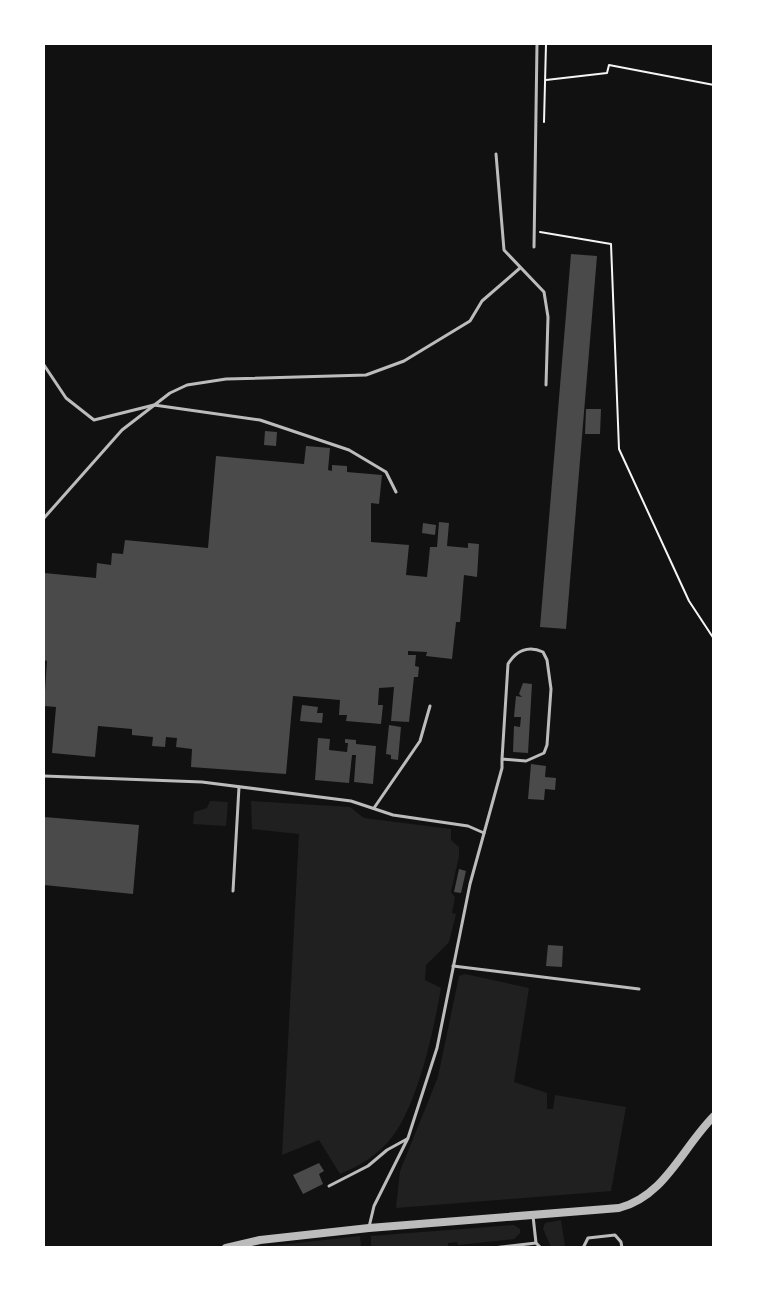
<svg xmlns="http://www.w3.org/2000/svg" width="757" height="1291" font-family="Figtree,sans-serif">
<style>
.green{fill:#202020}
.building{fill:#4a4a4a}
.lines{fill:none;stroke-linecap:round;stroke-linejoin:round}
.path{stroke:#f5f5f5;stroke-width:2}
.service{stroke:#bcbcbc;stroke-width:3}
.tertiary{stroke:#bcbcbc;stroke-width:8}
</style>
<rect width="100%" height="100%" fill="#111"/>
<g class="green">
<polygon points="210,801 228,802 226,826 193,824 194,812 207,808"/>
<path d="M251,801L350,807L364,818L451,829V840L459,847V856L451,892L455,897L452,913L456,914L449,942L426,965L425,980L441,988C434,1029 418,1104 392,1137C379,1154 360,1166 340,1174L319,1140L282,1155L299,834L252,829Z"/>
<polygon points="465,974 529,988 514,1082 547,1093 547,1109 553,1109 555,1095 626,1107 611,1191 396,1208 400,1171 438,1077 459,976"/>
<polygon points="561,1220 565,1247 551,1247 543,1229 545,1223"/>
<polygon points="514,1225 520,1229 520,1233 514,1239 458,1245 457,1242 448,1243 448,1246 429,1248 261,1247 360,1236 361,1247 371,1247 371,1236"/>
</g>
<g class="building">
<polygon points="571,254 597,256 566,629 540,627"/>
<polygon points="586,409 601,409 600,434 585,434"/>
<polygon points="265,431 277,432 276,446 264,445"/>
<polygon points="306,446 330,448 328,470 332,471 332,465 347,466 347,472 382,475 379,504 371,503 371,542 409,545 406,575 427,577 430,547 437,547 439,522 449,523 447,546 468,548 468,543 479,544 477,577 464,575 460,622 456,622 452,659 426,656 427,652 408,651 408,655 416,655 415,666 419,667 418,677 414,677 409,722 391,721 394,687 379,688 378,705 383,705 381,724 346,721 347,715 339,715 340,700 293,696 286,774 191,767 192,749 176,747 177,738 166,737 165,747 152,746 153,737 132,735 132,729 98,726 95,757 52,753 56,707 44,706 47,661 44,660 44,573 96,578 97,563 111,565 112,553 123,554 125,540 208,548 216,456 304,464"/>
<polygon points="423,523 436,525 435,535 422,533"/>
<polygon points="523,683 532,684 528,753 513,752 514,726 520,727 521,717 514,717 516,696 522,697 519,694"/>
<polygon points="302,705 318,707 317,713 323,713 322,723 300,721"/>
<polygon points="389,725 401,727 398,760 391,759 391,755 386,754"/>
<polygon points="318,738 330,739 329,750 347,752 348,743 345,743 345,739 356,740 356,744 376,746 373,784 354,782 356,755 352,755 349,783 315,780"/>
<polygon points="531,764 546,766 545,777 556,778 555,790 545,789 544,800 528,799"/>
<polygon points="44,817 139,825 133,894 44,885"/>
<polygon points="459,869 466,871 461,893 454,892"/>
<polygon points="548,945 563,946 562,967 546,966"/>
<polygon points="319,1163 324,1171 319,1174 323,1184 303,1194 293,1175"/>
</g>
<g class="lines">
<g class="path">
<polyline points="546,80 607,73 609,65 714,85"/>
<polyline points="544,122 546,44"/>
<polyline points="540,232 611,244 619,449 689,601 714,639"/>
</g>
<g class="service">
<polyline points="496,154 504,250 544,292 548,317 546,385"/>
<polyline points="534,247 537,44"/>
<polyline points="44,365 66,398 94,420 154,405 260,420 349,450 386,472 396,492"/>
<polyline points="44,518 122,430 170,393 187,385 226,379 366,375 404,361 470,321 482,301 520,268"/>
<polyline points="44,776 202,782 351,801 393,815 468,826 484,833"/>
<polyline points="374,808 420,741 430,706"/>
<polyline points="233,891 239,787"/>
<polyline points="453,966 639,989"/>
<polyline points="329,1186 368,1166 387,1150 407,1139"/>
<path d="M369,1227L374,1206L408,1138L437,1048L470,884L502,768V759L508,664C516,651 528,645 543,652L547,660L551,689L547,745L544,753L526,761L502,759"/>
<polyline points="536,1243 541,1248"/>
<polyline points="493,1248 536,1243 533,1216"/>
<polyline points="583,1248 588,1238 615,1235 621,1242 622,1248"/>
</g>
<path class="tertiary" d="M226,1248L260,1240L369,1228L619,1208C665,1196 682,1148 714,1116"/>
</g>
<rect width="757" height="1291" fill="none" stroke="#ffffff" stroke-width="90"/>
</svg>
